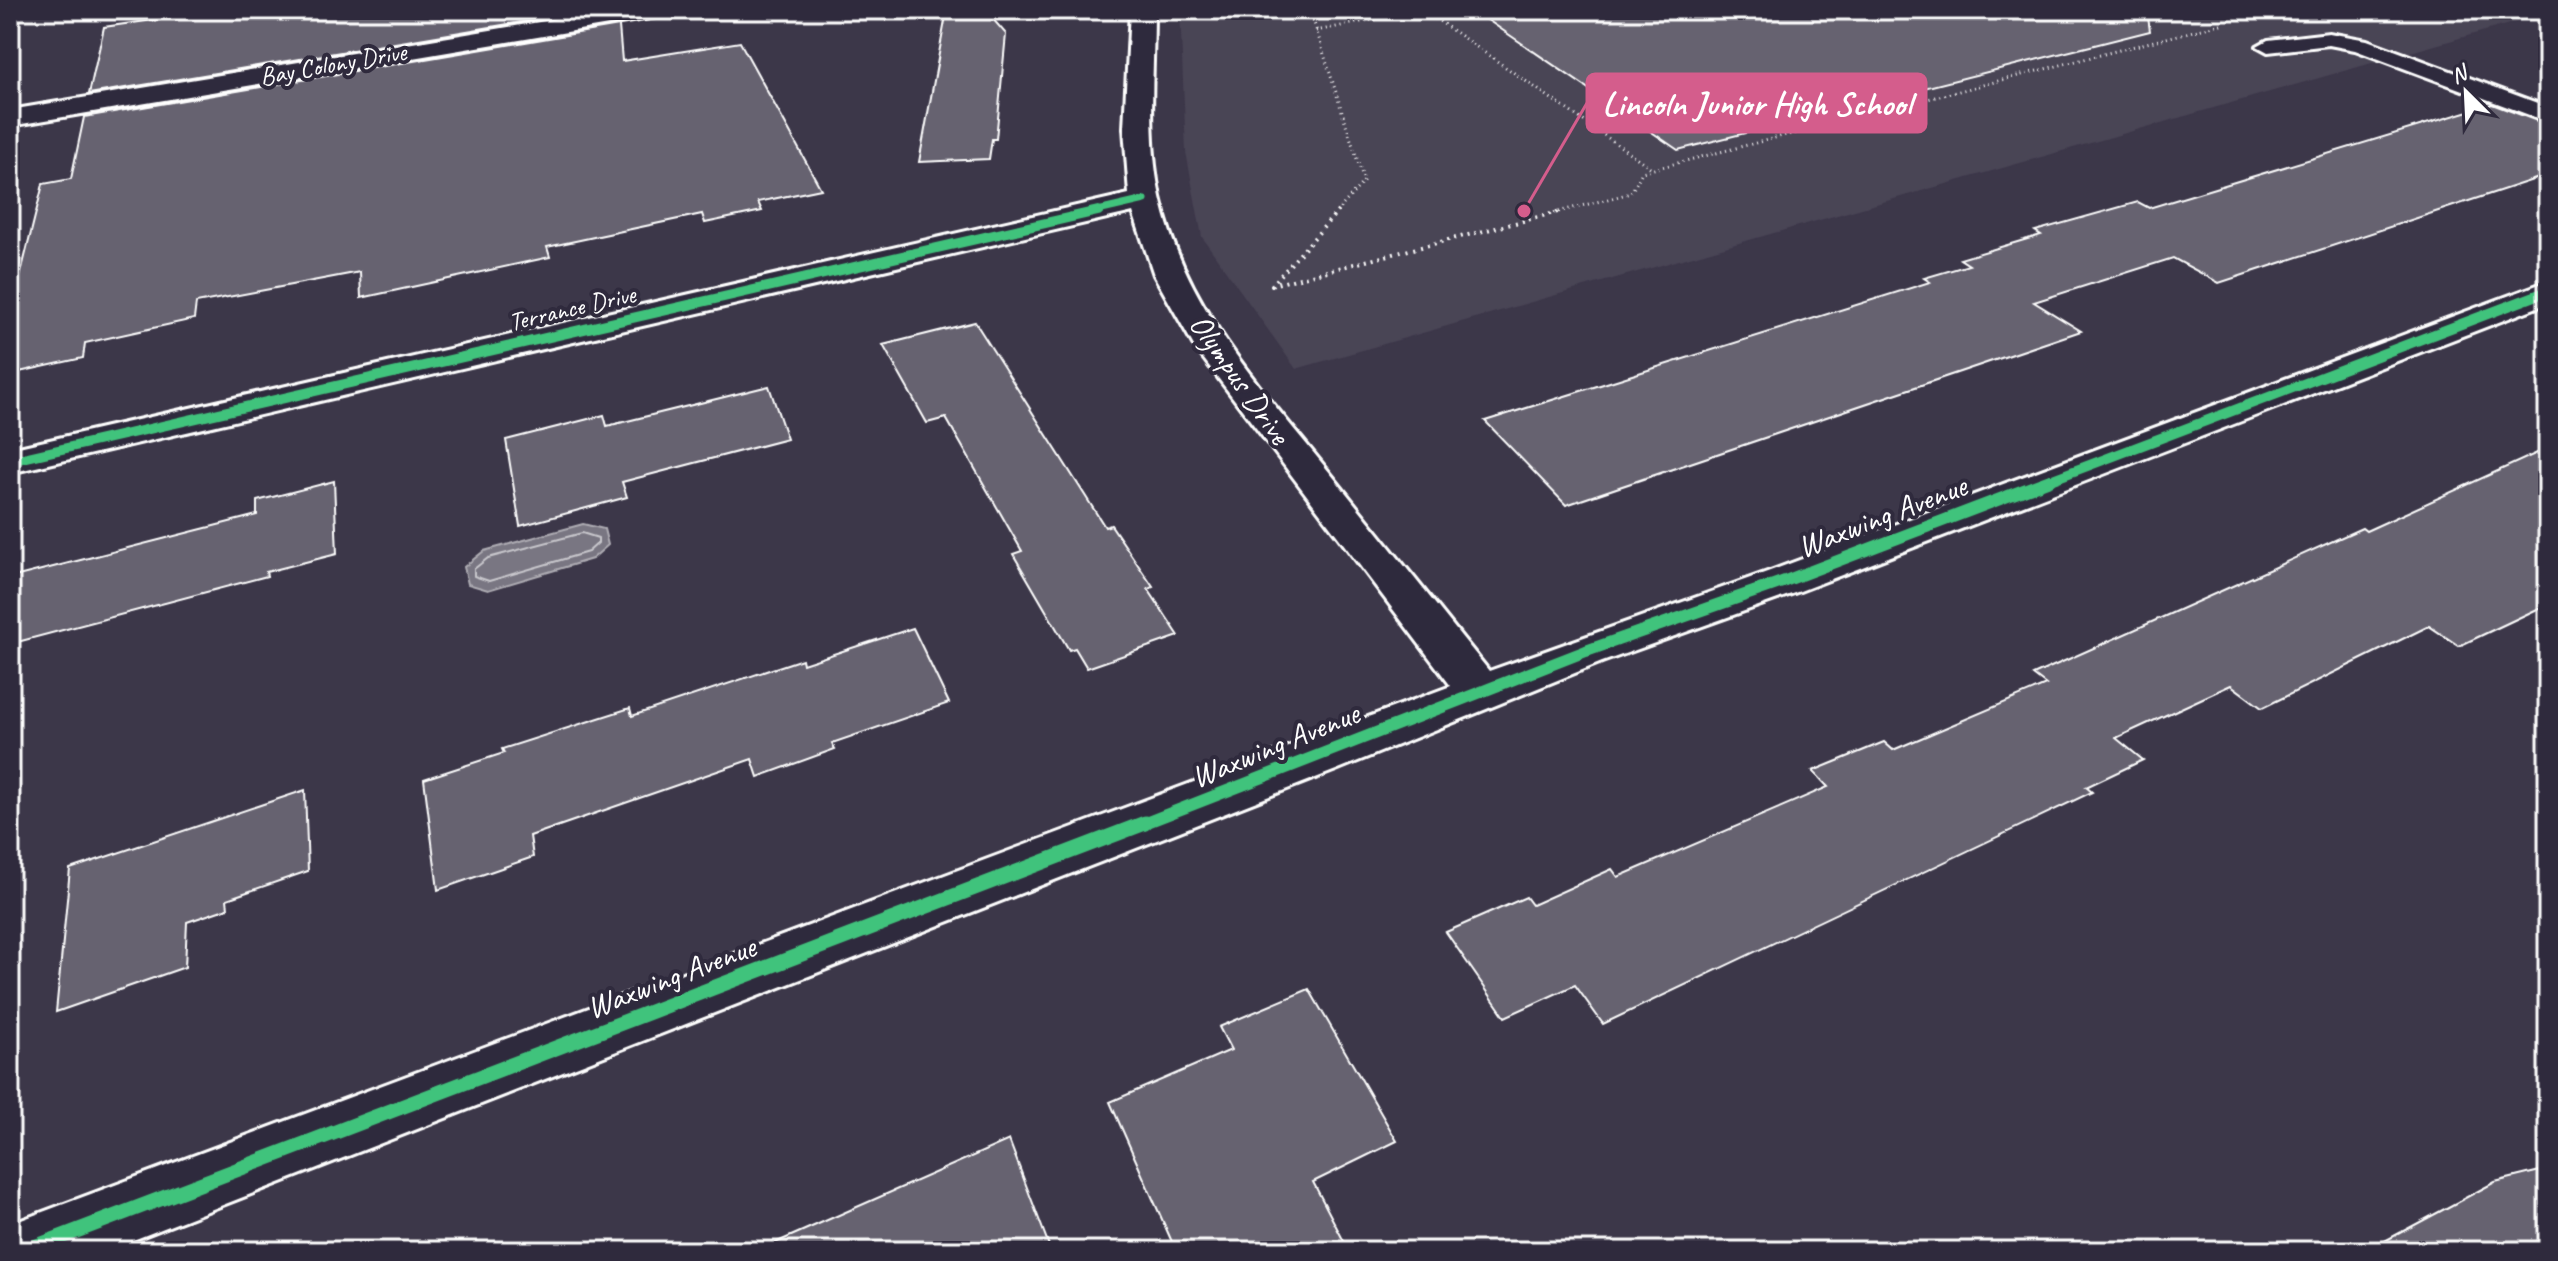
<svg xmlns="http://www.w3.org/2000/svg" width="2558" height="1261" font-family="Caveat,sans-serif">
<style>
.built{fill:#494455}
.water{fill:#797682;stroke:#afadb4;stroke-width:2}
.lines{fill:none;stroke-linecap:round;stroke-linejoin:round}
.shore{stroke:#c9c8cd;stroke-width:2}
.building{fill:#666270;stroke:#fff;stroke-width:2}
.service-casing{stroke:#fff;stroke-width:6}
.minor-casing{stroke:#fff;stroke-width:6}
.path-far1{stroke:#fff;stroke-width:3;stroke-dasharray:1 4;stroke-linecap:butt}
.path{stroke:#fff;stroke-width:4;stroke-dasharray:2 5;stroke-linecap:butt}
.service{fill:#2f2a3d;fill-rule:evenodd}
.minor{fill:#2f2a3d;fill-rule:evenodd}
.cycleway-far3-casing{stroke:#2f2a3d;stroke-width:10}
.cycleway-far2-casing{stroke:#2f2a3d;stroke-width:14}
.cycleway-far1-casing{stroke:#2f2a3d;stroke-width:17}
.cycleway-casing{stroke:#2f2a3d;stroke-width:20}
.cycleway-far3{stroke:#40c37c;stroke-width:7}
.cycleway-far2{stroke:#40c37c;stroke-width:10}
.cycleway-far1{stroke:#40c37c;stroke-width:12}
.cycleway{stroke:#40c37c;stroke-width:15}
.labels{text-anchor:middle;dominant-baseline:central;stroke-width:8;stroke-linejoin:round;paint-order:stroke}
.far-street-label{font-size:26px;fill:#fff;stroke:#2f2a3d}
.street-label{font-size:32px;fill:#fff;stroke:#2f2a3d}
.leader{fill:none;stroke:#d45d8c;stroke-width:3}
.callout-dot{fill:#d45d8c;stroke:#2f2a3d;stroke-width:3}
.callout{fill:#d45d8c;stroke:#d45d8c;stroke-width:3}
.callout-label{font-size:34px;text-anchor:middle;font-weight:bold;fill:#fff}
</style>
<rect width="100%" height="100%" fill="#3c3749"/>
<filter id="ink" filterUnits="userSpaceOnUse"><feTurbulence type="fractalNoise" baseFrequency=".0125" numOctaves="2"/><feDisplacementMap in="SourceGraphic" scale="16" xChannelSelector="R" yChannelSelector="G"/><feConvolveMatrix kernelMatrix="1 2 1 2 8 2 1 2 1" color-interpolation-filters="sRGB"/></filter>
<g filter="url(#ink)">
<polygon class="built" points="1180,10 2548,10 2548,13 1296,369 1202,237 1186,152"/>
<polygon class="water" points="583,524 604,529 608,545 592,559 488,590 468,584 464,567 484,551"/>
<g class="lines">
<polygon class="shore" points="582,533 598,538 598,543 588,552 489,581 474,576 474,569 488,558"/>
</g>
<g class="building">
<polygon points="161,10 593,10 89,94 104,27 160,19"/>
<polygon points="947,10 985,10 1006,34 996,139 992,139 989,159 919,162"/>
<polygon points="1473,10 2147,10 2150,31 1678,150"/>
<polygon points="619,26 622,61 740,42 821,189 758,202 762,211 705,223 702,214 547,247 550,257 361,298 360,272 196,303 194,319 85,343 83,358 10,374 10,317 43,184 71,179 84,117"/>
<polygon points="2492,104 2548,125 2548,175 2219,283 2173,258 2034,302 2081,331 1566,505 1485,421 1930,282 1924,278 1969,265 1960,259 2041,235 2035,231 2138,202 2149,208"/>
<polygon points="975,322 1105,527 1111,525 1153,587 1148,589 1179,636 1087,668 1075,648 1069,650 1013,554 1022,551 946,418 927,423 883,345"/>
<polygon points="769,386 787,439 622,482 627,497 520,526 506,440 604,415 607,426"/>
<polygon points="2548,448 2548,604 2459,646 2429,626 2262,708 2231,685 2116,738 2143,760 2086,787 2092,792 1603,1024 1575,985 1505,1017 1446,932 1526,897 1532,905 1612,869 1618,877 1828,787 1813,771 1884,742 1893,750 2046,685 2033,675 2362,528 2366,531"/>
<polygon points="334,481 337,554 266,572 267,576 10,644 10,578 257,515 257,501"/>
<polygon points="913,628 949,703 832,743 835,749 758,777 752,759 530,836 533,857 438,890 424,779 504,753 502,749 630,708 632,716 802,659 803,664"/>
<polygon points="305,790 308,871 227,899 228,908 187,922 185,967 56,1012 70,869"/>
<polygon points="1309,989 1397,1141 1313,1182 1349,1251 1176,1251 1110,1102 1231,1050 1219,1027"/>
<polygon points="1009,1140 1051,1251 757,1251"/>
<polygon points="2548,1169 2548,1251 2366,1251 2495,1182"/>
</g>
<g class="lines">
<defs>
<polygon id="service" points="2329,33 2367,40 2548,107 2548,122 2355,50 2329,45 2268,52 2257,46 2268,40"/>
<g id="minor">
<polygon points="611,10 668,10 665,15 656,17 10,126 10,110"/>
<path d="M1130,10H1154C1154,72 1147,136 1160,197C1184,306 1262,389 1330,473C1383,539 1436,605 1489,671L1770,571L2548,281V303L1800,591L1602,662L1336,770L105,1251H10V1225L24,1219L1451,686L1194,346L1154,275L1133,212L10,473V449L1129,194L1124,128Z"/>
</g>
</defs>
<use href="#service" class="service-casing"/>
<use href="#minor" class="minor-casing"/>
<g class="path-far1">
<polyline points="1310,10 1364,181 1336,213"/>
<polyline points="1423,10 1653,169"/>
<polyline points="1316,31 1422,10"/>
<polyline points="1554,213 1631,193 1642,172 2225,23"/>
</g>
<polyline class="path" points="1338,211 1272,285 1562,211"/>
<use href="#service" class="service"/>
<use href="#minor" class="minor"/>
<defs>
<polyline id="cycleway-far3" points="1089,213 1145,200"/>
<g id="cycleway-far2">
<polyline points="10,461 1098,211"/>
<polyline points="2045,482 2548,291"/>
</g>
<polyline id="cycleway-far1" points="1140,825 1586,651 1785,581 2050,480"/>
<polyline id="cycleway" points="24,1251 1145,823"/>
</defs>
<use href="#cycleway-far3" class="cycleway-far3-casing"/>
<use href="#cycleway-far2" class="cycleway-far2-casing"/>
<use href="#cycleway-far1" class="cycleway-far1-casing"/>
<use href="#cycleway" class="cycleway-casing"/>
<use href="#cycleway-far3" class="cycleway-far3"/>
<use href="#cycleway-far2" class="cycleway-far2"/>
<use href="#cycleway-far1" class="cycleway-far1"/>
<use href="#cycleway" class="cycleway"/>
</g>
</g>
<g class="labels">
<g class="far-street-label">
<text transform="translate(333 64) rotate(-10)">Bay Colony Drive</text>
<text transform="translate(572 308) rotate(-13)">Terrance Drive</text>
</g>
<g class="street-label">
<text transform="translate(1240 379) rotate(55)">Olympus Drive</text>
<text transform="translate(1882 516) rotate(-21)">Waxwing Avenue</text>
<text transform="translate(1275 745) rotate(-22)">Waxwing Avenue</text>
<text transform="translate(671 977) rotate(-21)">Waxwing Avenue</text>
</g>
</g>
<path class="leader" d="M1524 211L1587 103"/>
<circle class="callout-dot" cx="1524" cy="211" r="8"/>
<rect class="callout" x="1587" y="74" width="339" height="58" rx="8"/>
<g class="callout-label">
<text x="1757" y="115">Lincoln Junior High School</text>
</g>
<rect width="2558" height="1261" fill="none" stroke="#2f2a3d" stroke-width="40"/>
<rect x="20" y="20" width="2518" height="1221" fill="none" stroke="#fff" stroke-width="3" filter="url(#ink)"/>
<g transform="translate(2466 92) rotate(336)" stroke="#2f2a3d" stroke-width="6" paint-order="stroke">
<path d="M0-6L14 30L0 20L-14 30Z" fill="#ffffff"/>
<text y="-12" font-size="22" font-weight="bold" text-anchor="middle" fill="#ffffff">N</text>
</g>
</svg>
